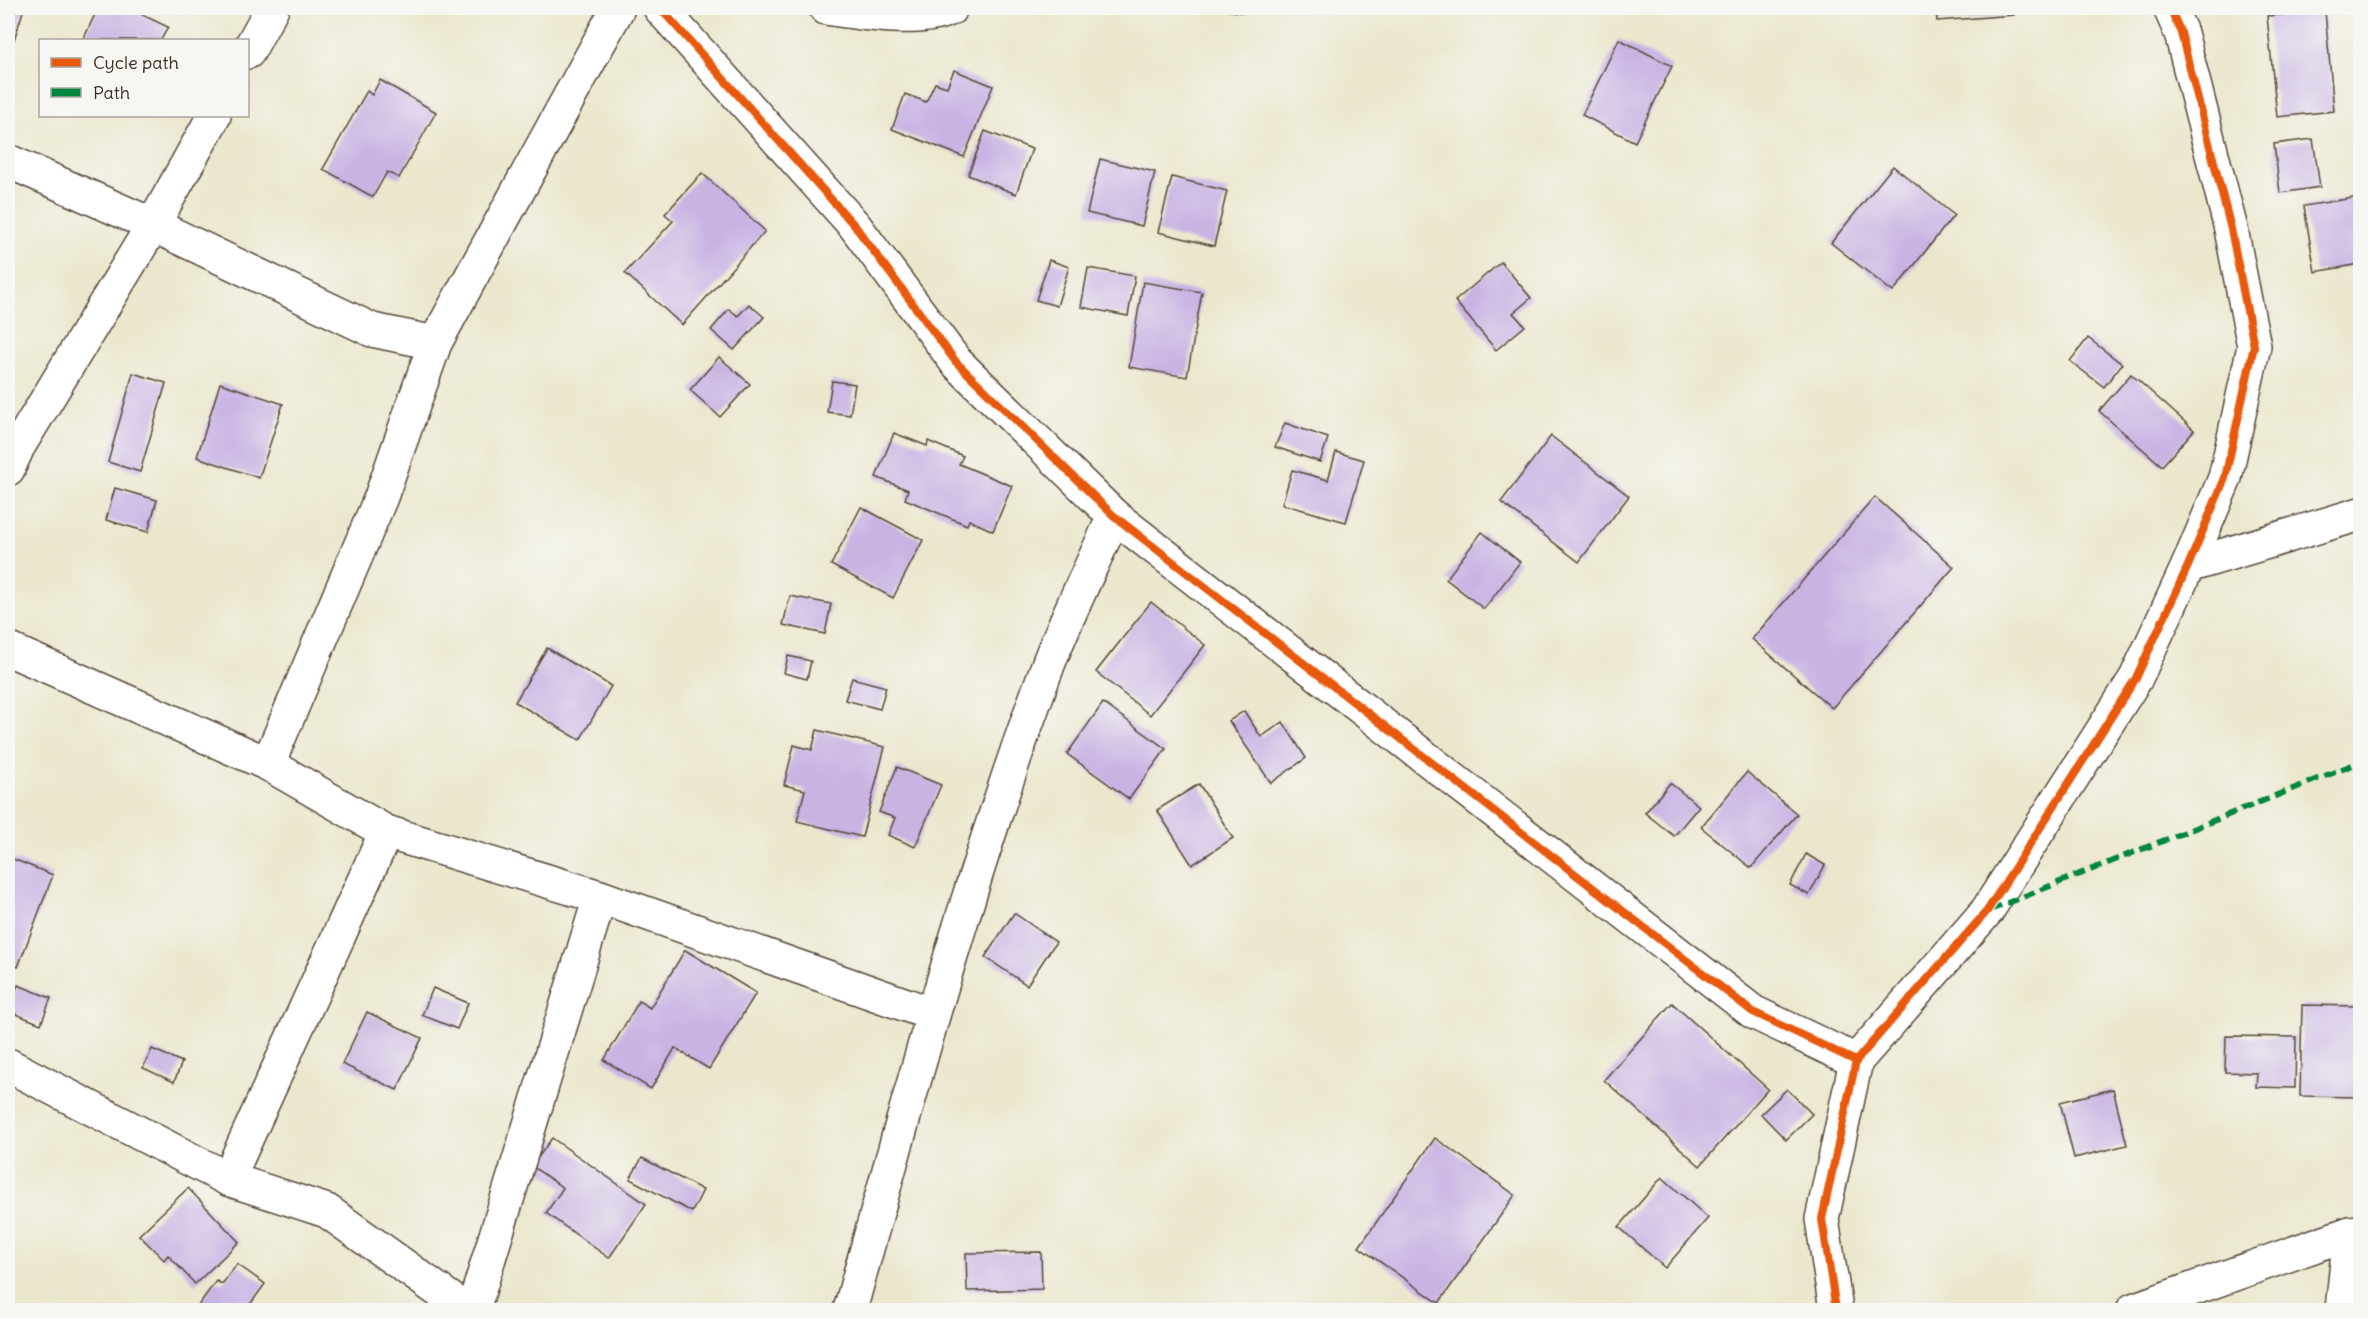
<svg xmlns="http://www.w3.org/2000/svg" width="2368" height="1318" font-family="Delius,sans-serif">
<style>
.building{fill:#c8b3e3}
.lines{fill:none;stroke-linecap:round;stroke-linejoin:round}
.minor-casing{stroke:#554638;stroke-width:36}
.tertiary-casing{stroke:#554638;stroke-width:36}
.minor{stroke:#fff;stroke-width:33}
.tertiary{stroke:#fff;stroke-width:33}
.quiet{stroke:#00873e;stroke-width:6;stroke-dasharray:12 6;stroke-linecap:butt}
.cycleway-casing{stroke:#f6f6f2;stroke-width:11}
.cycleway{stroke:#e8590c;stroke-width:8}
</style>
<rect width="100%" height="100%" fill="#f6f6f2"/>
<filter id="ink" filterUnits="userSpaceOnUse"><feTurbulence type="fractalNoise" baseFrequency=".0167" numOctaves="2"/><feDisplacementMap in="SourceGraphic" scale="12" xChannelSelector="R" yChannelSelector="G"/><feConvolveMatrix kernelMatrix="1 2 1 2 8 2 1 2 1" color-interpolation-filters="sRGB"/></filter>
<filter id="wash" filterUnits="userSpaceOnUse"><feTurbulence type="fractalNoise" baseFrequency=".008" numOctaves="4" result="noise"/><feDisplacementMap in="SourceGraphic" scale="24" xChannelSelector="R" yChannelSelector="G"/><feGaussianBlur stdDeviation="1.35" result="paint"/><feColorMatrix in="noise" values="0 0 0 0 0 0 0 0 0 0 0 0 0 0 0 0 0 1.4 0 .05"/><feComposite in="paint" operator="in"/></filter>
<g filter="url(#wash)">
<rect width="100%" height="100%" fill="#ebe7cd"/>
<g id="blocks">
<g class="building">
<polygon points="8,8 24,8 8,59"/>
<polygon points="98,8 128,8 168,27 161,40 83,40"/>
<polygon points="1213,8 1245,8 1244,13"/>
<polygon points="1936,8 2013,8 2014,15 1937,21"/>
<polygon points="2325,11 2334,111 2277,117 2267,16"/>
<polygon points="1619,39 1672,66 1635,142 1582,115"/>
<polygon points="954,70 993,86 964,157 892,129 905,94 926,102 935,83 947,87"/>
<polygon points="380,80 436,112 399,178 387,172 373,197 323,169 367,91 372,95"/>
<polygon points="985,131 1032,149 1016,194 968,175"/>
<polygon points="2313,139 2320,187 2280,193 2274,144"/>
<polygon points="1100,159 1155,172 1142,226 1087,213"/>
<polygon points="1893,166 1954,215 1893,292 1831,243"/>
<polygon points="702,173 765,231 682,325 625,273 673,221 665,214"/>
<polygon points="1172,177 1227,191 1214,246 1158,232"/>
<polygon points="2359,197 2360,264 2315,272 2304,206"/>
<polygon points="1049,260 1069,267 1057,306 1036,300"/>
<polygon points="1501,262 1531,298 1513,313 1525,326 1496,350 1455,301"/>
<polygon points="1088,268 1135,276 1128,316 1081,307"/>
<polygon points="1143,282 1202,292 1187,377 1129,367"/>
<polygon points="749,304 764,317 734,350 711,330 729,309 738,316"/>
<polygon points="2088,338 2122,364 2104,387 2070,361"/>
<polygon points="719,357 750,384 720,417 690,390"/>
<polygon points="133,373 166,383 140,472 108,462"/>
<polygon points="2131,374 2194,430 2162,466 2099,411"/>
<polygon points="832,381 855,384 850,415 827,412"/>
<polygon points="220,383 283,404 259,478 197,457"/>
<polygon points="1285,423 1328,438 1320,462 1275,447"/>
<polygon points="894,433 927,446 928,441 963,456 959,464 1012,486 993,531 969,520 967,525 905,499 908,490 876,477"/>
<polygon points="1551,436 1629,496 1579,562 1501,502"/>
<polygon points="1336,452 1364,460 1346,522 1282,504 1292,470 1328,480"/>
<polygon points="115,488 157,500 148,532 106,520"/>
<polygon points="1875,497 1954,567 1832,708 1752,639"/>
<polygon points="861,507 923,540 893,598 831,565"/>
<polygon points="1482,532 1520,562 1484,609 1446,579"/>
<polygon points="790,596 831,604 825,634 783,625"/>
<polygon points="1151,602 1205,645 1150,715 1096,672"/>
<polygon points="547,648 611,686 580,740 515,702"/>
<polygon points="788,656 811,661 807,679 784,673"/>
<polygon points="852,678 886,687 880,709 845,700"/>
<polygon points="1103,703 1166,749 1129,799 1067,754"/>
<polygon points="1244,711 1261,737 1283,722 1306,758 1271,783 1229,721"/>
<polygon points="817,730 885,747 862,837 797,821 805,790 784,785 794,745 812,750"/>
<polygon points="897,767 941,785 915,847 888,835 895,818 879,812"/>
<polygon points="1747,772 1797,814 1751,868 1701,827"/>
<polygon points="1670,783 1699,806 1674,836 1645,813"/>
<polygon points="1199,784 1233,838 1192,865 1157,810"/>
<polygon points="1806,854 1825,865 1809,895 1790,885"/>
<polygon points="8,857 53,875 18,967 8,963"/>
<polygon points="1014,913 1056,942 1027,985 985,957"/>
<polygon points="685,950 756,993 709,1069 675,1048 651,1089 604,1060 639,1001 650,1008"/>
<polygon points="18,985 51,998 41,1024 8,1011"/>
<polygon points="433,988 468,1003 457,1029 422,1015"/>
<polygon points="1672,1003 1768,1089 1700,1166 1604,1080"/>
<polygon points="2302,1005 2360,1006 2360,1097 2300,1096"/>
<polygon points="367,1012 422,1038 397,1090 342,1064"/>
<polygon points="2226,1036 2296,1037 2295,1088 2256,1087 2257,1073 2225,1072"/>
<polygon points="152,1049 182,1062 174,1082 143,1068"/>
<polygon points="1787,1089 1812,1114 1786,1140 1761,1114"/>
<polygon points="2113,1089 2127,1145 2074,1158 2060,1102"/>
<polygon points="552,1138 646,1204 609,1258 546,1213 563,1188 532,1166"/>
<polygon points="1435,1138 1515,1195 1439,1303 1359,1247"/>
<polygon points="642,1158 703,1190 692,1212 630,1179"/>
<polygon points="1662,1177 1708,1218 1665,1268 1619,1227"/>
<polygon points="188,1188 239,1242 195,1284 168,1255 164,1260 139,1235"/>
<polygon points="1041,1252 1042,1289 967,1291 966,1253"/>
<polygon points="237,1264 265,1284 246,1310 195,1310 216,1281 222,1284"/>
</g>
</g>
</g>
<g filter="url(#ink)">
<use href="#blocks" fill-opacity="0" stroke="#554638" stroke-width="1.5"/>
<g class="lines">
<defs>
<g id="minor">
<polyline points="660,8 855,226 956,362 1114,516 1753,1012 1856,1061"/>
<path d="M826,8C859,13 922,24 951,8"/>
<polyline points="248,52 272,8"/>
<polyline points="8,161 153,225 372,330 435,343"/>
<polyline points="8,469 18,447 153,225 214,116"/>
<polyline points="2188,566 2360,514"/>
<polyline points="8,649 268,764 386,832 600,897 932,1014"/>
<polyline points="268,764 381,497 435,343 618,8"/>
<polyline points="8,1065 228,1179 327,1211 466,1310"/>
<polyline points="228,1179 386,832"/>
<polyline points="473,1310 600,897"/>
<path d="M850,1310C910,1094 969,876 1048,665C1067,615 1092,566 1114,516"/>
<polyline points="2342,1310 2350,1233"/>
</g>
<g id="tertiary">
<polyline points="1836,1310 1822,1219 1856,1061 1987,911 2136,678 2188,566 2225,478 2254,346 2231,229 2181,33 2170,8"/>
<polyline points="2133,1310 2350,1233 2360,1232"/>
</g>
</defs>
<use href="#minor" class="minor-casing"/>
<use href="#tertiary" class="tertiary-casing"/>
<use href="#minor" class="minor"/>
<use href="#tertiary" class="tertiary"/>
<polyline class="quiet" points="1990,910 2360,762"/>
<defs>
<g id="cycleway">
<polyline points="660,8 855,226 956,362 1114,516 1753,1012 1856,1061"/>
<polyline points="1836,1310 1822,1219 1856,1061 1987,911 2136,678 2188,566 2225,478 2254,346 2231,229 2181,33 2170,8"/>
</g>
</defs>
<use href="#cycleway" class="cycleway-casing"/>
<use href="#cycleway" class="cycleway"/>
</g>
</g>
<rect width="2368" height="1318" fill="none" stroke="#f6f6f2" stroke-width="30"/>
<rect x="39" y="39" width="210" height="78" fill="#f6f6f2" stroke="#aba49d" stroke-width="1.5"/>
<rect x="51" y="58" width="30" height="9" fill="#e8590c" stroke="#aba49d" stroke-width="1.5"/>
<text x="93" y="69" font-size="18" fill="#3b2a1e">Cycle path</text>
<rect x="51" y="88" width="30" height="9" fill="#00873e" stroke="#aba49d" stroke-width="1.5"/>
<text x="93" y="99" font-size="18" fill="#3b2a1e">Path</text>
</svg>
